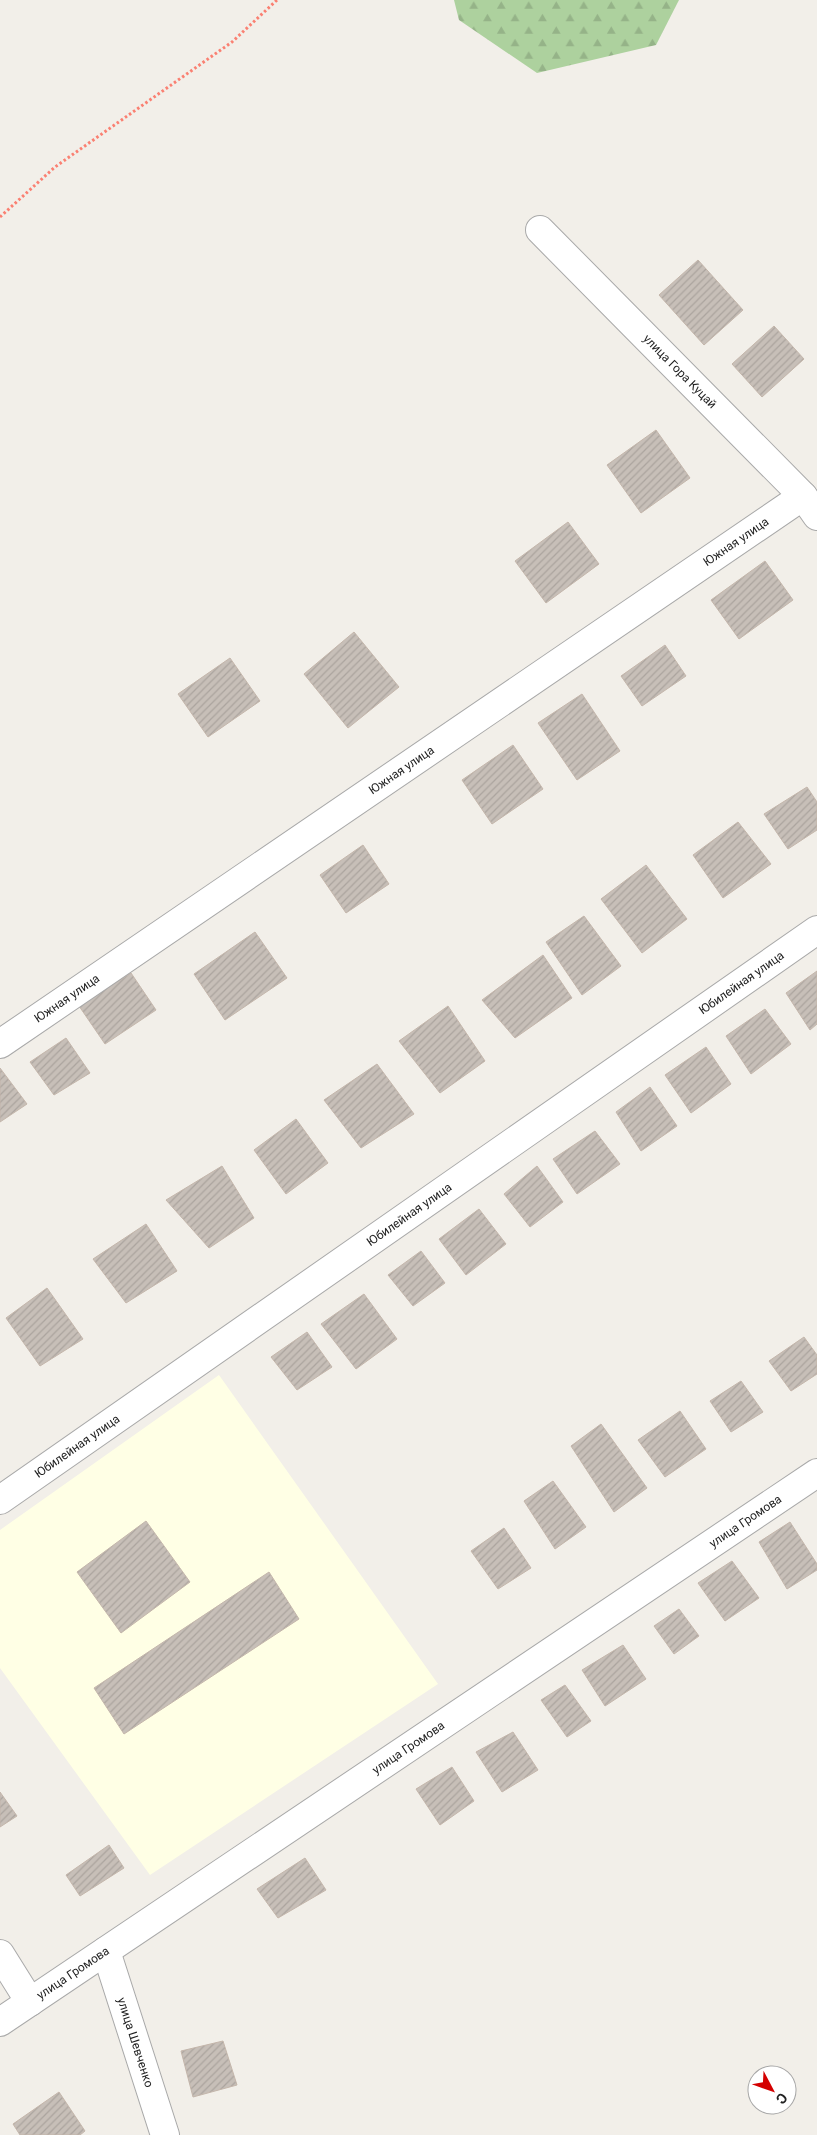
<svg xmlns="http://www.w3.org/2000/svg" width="817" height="2135" font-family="Roboto,sans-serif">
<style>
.education{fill:#ffffe5}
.forest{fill:url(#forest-firs)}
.building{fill:url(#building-hatch);stroke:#c4b6ab}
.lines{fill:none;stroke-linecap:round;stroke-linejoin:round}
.minor-casing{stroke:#a9a9a9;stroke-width:30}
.path{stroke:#fa8072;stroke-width:3;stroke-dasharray:2.5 2.5;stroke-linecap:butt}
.minor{stroke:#fff;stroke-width:28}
.labels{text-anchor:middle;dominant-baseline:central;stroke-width:5;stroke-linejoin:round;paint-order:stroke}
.street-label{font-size:12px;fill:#222;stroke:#fff}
</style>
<defs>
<pattern id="forest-firs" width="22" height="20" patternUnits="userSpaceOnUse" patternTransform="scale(1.25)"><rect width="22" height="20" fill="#add19e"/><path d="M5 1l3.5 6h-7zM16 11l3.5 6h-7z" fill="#95b388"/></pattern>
<pattern id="building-hatch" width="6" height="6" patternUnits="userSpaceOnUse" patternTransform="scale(1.25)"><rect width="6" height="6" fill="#c7bfb8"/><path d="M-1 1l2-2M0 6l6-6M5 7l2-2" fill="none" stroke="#aba49e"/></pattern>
</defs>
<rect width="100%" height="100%" fill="#f2efe9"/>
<polygon class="education" points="219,1375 438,1684 150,1875 0,1668 0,1530"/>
<polygon class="forest" points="454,0 679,0 656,45 537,73 459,20"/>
<g class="building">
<polygon points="698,260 743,310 704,345 659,295"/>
<polygon points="774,326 804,359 762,397 732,364"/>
<polygon points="656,430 690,478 641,513 607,465"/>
<polygon points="568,522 599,564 546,603 515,561"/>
<polygon points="765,561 793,600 739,639 711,600"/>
<polygon points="354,632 399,687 348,728 304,674"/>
<polygon points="665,645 686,676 642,706 621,676"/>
<polygon points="230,658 260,701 208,737 178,694"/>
<polygon points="582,694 620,751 577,780 538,723"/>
<polygon points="513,745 543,789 492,824 462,780"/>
<polygon points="807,787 817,802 817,830 788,849 764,814"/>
<polygon points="738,822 771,864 723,898 693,855"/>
<polygon points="363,845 389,884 346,913 320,875"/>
<polygon points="646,865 687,919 642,953 601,899"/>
<polygon points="584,916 621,966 582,995 546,942"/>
<polygon points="255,932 287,978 225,1020 194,974"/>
<polygon points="543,955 572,998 515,1038 482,1000"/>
<polygon points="817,971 817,1024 810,1030 786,993"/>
<polygon points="131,973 156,1010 105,1044 79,1006"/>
<polygon points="448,1006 485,1061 440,1093 399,1041"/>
<polygon points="765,1009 791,1044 751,1074 726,1036"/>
<polygon points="66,1038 90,1073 54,1095 30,1062"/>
<polygon points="706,1047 731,1084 691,1113 665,1075"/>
<polygon points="377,1064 414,1114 361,1148 324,1100"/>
<polygon points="0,1068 27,1104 0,1122"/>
<polygon points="650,1087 677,1126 641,1151 616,1112"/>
<polygon points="296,1119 328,1163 286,1194 254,1150"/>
<polygon points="595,1131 620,1164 577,1194 553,1159"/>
<polygon points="222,1166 254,1218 209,1248 166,1200"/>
<polygon points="537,1166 563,1202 530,1227 504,1194"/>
<polygon points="479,1209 506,1244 466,1275 439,1239"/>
<polygon points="146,1224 177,1271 126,1303 93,1259"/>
<polygon points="421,1251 445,1283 413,1306 388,1275"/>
<polygon points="47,1288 83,1339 40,1366 6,1318"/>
<polygon points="364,1294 397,1339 356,1369 321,1324"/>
<polygon points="307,1332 332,1367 297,1390 271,1357"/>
<polygon points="804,1337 817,1355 817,1374 791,1391 769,1361"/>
<polygon points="741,1381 763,1412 731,1432 710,1401"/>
<polygon points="680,1411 706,1449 665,1477 638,1440"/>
<polygon points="601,1424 647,1488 614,1512 571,1446"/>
<polygon points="553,1481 586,1527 555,1549 524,1501"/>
<polygon points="146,1521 190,1582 121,1633 77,1572"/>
<polygon points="790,1522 817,1564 817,1570 787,1589 759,1542"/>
<polygon points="504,1528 531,1568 498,1589 471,1551"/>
<polygon points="732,1561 759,1598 725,1621 698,1583"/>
<polygon points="269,1572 299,1619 124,1734 94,1688"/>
<polygon points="679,1609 699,1636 674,1654 654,1626"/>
<polygon points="623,1645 646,1679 605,1706 582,1670"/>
<polygon points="565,1685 591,1721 567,1737 541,1700"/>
<polygon points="513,1732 538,1770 502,1792 476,1752"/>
<polygon points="452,1767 474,1801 440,1825 416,1789"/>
<polygon points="0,1792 17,1816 0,1827"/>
<polygon points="109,1845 124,1868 80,1896 66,1875"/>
<polygon points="305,1858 326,1890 278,1918 257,1889"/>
<polygon points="223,2041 237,2085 193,2097 181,2051"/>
<polygon points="59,2092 85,2131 80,2135 20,2135 13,2124"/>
</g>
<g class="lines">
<defs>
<g id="minor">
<path id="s1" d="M540,230L803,496L817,516"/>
<path id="s2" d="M0,1044L803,496"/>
<path id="s3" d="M0,1500L817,930"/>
<path id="s4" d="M106,1951L165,2135"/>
<polyline points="0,1954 30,2002"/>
<path id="s5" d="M0,2022L817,1473"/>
</g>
</defs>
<use href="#minor" class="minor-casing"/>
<polyline class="path" points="0,217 55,167 232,42 277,0"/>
<use href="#minor" class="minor"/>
</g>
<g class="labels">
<g class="street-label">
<text stroke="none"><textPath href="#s1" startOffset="199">улица Гора Куцай</textPath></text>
<text stroke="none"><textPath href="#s2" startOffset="891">Южная улица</textPath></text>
<text stroke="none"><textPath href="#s2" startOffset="486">Южная улица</textPath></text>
<text stroke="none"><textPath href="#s3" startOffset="904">Юбилейная улица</textPath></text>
<text stroke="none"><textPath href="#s2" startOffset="81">Южная улица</textPath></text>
<text stroke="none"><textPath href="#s3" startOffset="499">Юбилейная улица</textPath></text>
<text stroke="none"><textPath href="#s3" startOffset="94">Юбилейная улица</textPath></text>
<text stroke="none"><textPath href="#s5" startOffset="898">улица Громова</textPath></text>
<text stroke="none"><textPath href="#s5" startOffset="492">улица Громова</textPath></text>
<text stroke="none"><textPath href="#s5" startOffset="88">улица Громова</textPath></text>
<text stroke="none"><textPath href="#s4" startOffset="96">улица Шевченко</textPath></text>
</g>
</g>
<g transform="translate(772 2090) rotate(131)"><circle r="24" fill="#ffffff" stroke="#a7a7a7"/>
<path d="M0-4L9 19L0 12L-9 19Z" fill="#d40000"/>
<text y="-8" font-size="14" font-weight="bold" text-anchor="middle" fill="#222222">С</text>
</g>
</svg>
